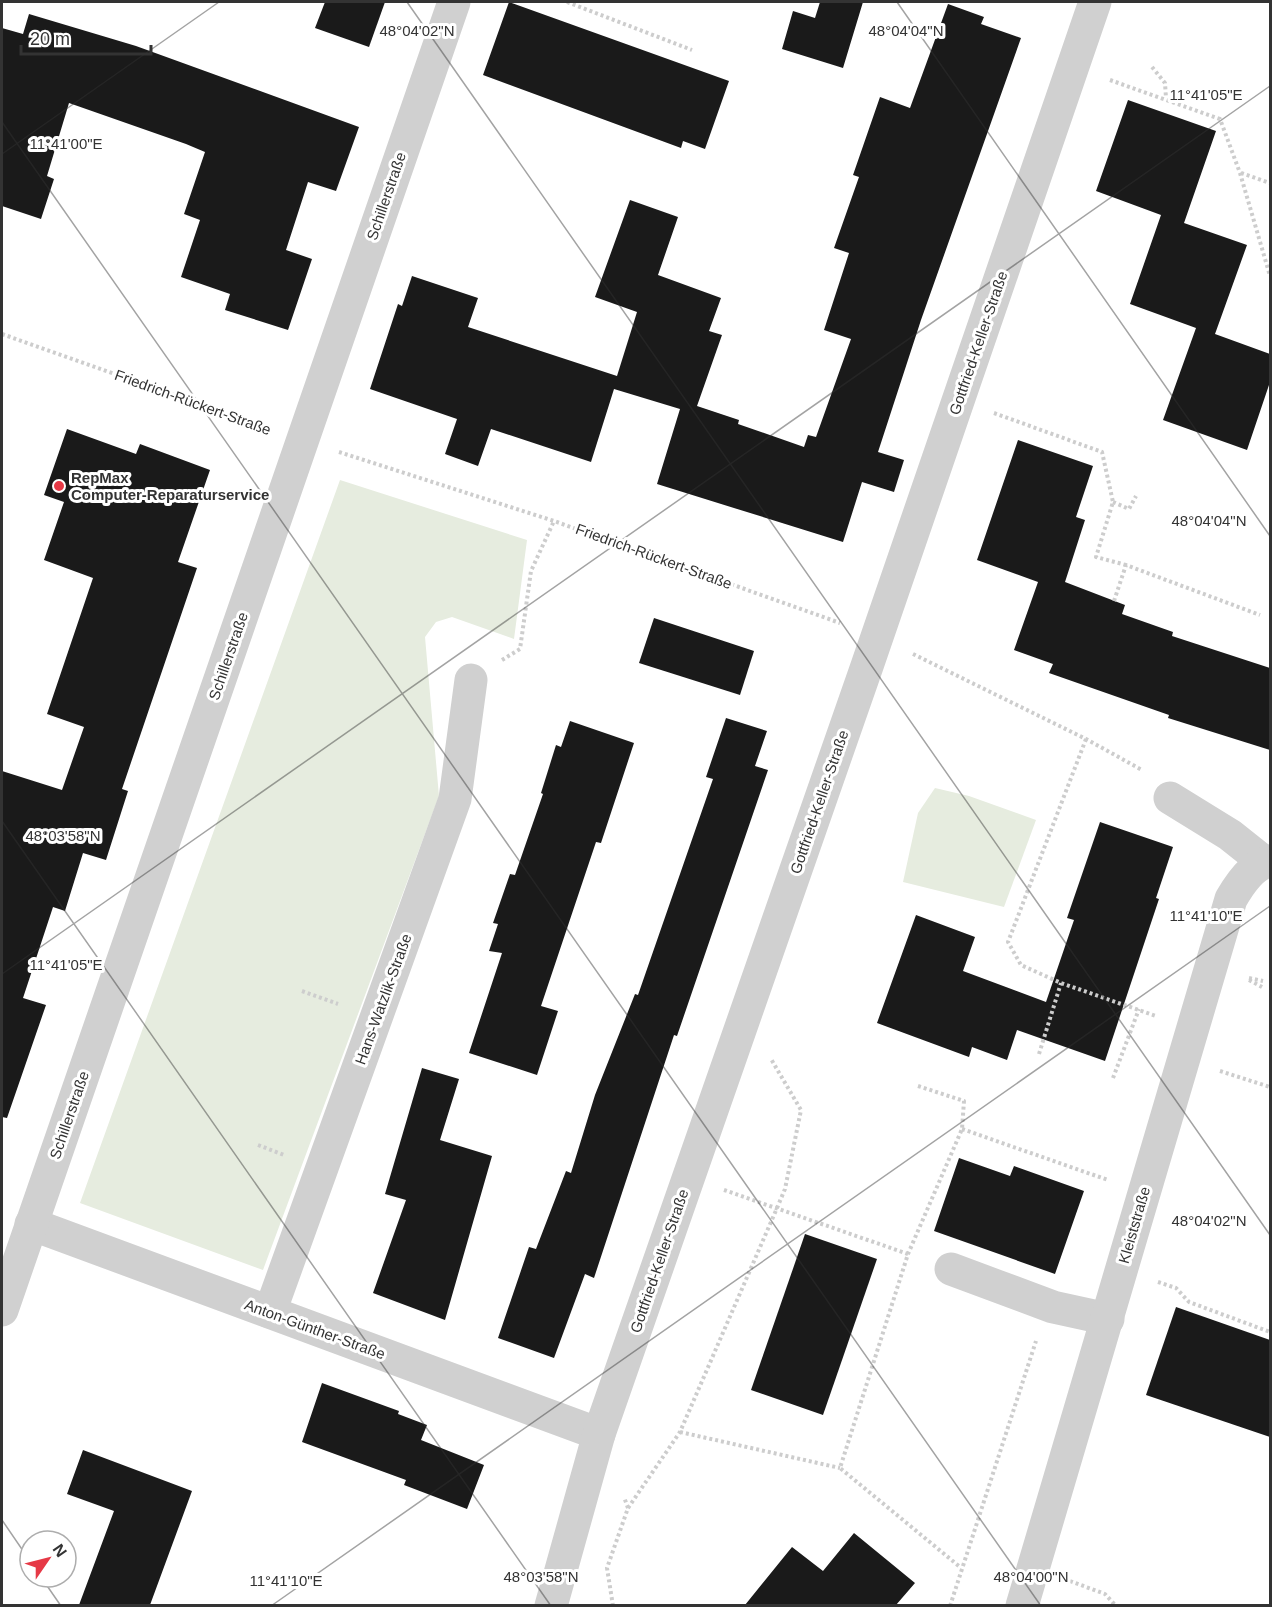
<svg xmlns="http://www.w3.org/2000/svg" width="1272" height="1607" font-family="Helvetica,sans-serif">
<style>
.green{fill:#e6ecdf}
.building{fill:#1a1a1a}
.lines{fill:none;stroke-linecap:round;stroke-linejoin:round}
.path{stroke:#cdcdcd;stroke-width:4;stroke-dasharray:3 3;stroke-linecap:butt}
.minor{stroke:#d0d0d0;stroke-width:33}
.ticks{fill:none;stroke:#333;stroke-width:1.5;stroke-opacity:0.45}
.poi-dot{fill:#e63946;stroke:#fff;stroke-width:2}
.labels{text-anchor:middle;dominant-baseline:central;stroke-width:6;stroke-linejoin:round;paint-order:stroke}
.street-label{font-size:15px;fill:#333;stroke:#fff}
.poi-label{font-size:15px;font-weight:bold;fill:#333;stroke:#fff;text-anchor:start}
.ticks-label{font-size:15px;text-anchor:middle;fill:#333;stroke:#fff;stroke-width:6;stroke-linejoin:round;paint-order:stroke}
</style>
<rect width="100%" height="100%" fill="#fff"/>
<g class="green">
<polygon points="340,480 527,540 514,639 452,617 436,622 425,637 439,796 263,1270 80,1203"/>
<polygon points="935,788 969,796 1036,820 1004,907 903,882 918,813"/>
</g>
<g class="building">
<polygon points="325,2 385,2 369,47 315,28"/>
<polygon points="509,2 729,81 705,149 683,141 681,148 483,75"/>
<polygon points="820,2 863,2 843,68 782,49 793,11 815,18"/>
<polygon points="948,4 984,17 981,24 1021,38 921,320 878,452 904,460 894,492 862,482 843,542 657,484 680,409 614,389 591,462 491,429 478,466 445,454 457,419 370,389 398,304 402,306 412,276 478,298 468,327 617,376 637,312 595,297 630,200 678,217 658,275 721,298 709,331 722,335 697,406 739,420 738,424 804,447 808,435 816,437 851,339 824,330 849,253 834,248 859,177 853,175 880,97 910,108"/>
<polygon points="29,14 136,46 359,127 336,191 308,182 286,250 312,259 288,330 225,310 230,294 181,277 200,220 184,214 205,152 186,144 69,103 47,176 54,179 41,219 2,206 2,28 23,34"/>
<polygon points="1128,100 1216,131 1184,223 1247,245 1215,334 1270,354 1270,382 1247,450 1163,420 1196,328 1130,304 1161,215 1096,191"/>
<polygon points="67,429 136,454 140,444 210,470 178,562 197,568 122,789 128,791 106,860 83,853 65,911 53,907 23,998 46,1005 7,1118 2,1117 2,771 62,790 84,727 47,714 93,578 44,560 64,502 44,495"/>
<polygon points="1018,440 1093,466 1076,517 1085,520 1065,582 1125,605 1122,614 1173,632 1172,636 1270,668 1270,750 1168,718 1169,715 1049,673 1053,664 1014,650 1038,582 977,560"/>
<polygon points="654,618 754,651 740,695 639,663"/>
<polygon points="726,718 767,731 755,766 768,770 677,1036 674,1035 594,1278 585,1274 554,1358 498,1338 529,1247 536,1249 566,1171 571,1173 595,1095 635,994 638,995 713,779 706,777"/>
<polygon points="570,721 634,743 601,843 596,842 541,1006 558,1011 537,1075 469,1053 502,953 489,951 498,924 493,923 510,874 515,875 543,794 541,793 556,745 561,747"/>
<polygon points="1100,822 1173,847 1156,898 1159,899 1105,1061 1017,1030 1007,1060 972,1047 969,1057 877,1023 916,915 975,937 963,971 1046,1002 1074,920 1067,918"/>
<polygon points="422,1068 459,1079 440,1140 492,1156 445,1320 373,1293 406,1200 385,1194"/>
<polygon points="959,1158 1010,1176 1014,1166 1084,1191 1055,1274 934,1231"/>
<polygon points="805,1234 877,1259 823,1415 751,1390"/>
<polygon points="1176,1307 1270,1340 1270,1437 1146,1395"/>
<polygon points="322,1383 399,1411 398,1414 427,1425 421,1440 484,1465 467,1509 404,1485 406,1480 302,1442"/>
<polygon points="83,1450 192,1491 150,1605 79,1605 114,1511 67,1494"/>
<polygon points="854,1533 915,1583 896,1605 745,1605 792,1547 823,1571"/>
</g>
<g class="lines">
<g class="path">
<polyline points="567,2 692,50"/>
<polyline points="1152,67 1165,83 1166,98"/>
<polyline points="1110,80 1220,119 1240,173 1270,276"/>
<polyline points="1241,173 1270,183"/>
<polyline points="2,334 267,428"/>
<polyline points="994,413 1102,452 1113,502 1096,557 1126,565"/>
<polyline points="339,452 554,521 840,623"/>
<polyline points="1113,502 1129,509 1136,496"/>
<polyline points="1114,601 1126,565 1260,615"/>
<polyline points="913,654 1086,739 1142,770"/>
<polyline points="502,660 520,649 531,571 554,521"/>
<polyline points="1086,739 1008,942 1021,965 1061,983 1156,1016"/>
<polyline points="1249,978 1263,981"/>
<polyline points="1249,980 1262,987"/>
<polyline points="302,991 338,1004"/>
<polyline points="1039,1054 1061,983"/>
<polyline points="1220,1071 1270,1087"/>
<polyline points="1113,1078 1139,1009"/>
<polyline points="918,1086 964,1101 962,1129 908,1254 840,1468 960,1567"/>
<polyline points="962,1129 1108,1180"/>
<polyline points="258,1145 284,1155"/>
<polyline points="724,1190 908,1254"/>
<polyline points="1158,1282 1176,1288 1189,1302 1270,1332"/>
<polyline points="680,1432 840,1468"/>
<polyline points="628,1508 680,1432 777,1208 785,1189 801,1110 771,1059"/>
<polyline points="1070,1581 1105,1594 1116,1606"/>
<polyline points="613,1606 607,1568 628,1508 624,1497"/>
<polyline points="950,1606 1036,1341"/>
</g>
<g class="minor">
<polyline points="1170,798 1230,835 1264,862"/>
<polyline points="31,1224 599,1434"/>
<polyline points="951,1269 1053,1307 1108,1319"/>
<polyline points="2,1310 454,2"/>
<polyline points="270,1312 455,799 471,680"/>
<polyline points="551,1606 599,1434 867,666 1095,2"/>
<path d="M1022,1606L1231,899C1239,885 1253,864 1270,861"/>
</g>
</g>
<path class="ticks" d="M407,2L1270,1235M897,2L1270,536M2,122L1041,1606M2,154L219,2M2,821L551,1606M2,974L1270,86M2,1520L30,1561M41,1577L61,1606M271,1606L1270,906"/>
<circle class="poi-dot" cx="59" cy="486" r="6"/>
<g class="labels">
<g class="street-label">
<text transform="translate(386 196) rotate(-71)">Schillerstraße</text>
<text transform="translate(978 343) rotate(-71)">Gottfried-Keller-Straße</text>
<text transform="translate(193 402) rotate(20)">Friedrich-Rückert-Straße</text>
<text transform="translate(654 556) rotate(20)">Friedrich-Rückert-Straße</text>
<text transform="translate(228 656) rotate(-71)">Schillerstraße</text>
<text transform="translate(819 802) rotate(-71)">Gottfried-Keller-Straße</text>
<text transform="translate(383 999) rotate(-70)">Hans-Watzlik-Straße</text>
<text transform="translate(69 1115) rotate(-71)">Schillerstraße</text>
<text transform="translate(1134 1225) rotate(-74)">Kleiststraße</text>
<text transform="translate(659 1261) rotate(-71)">Gottfried-Keller-Straße</text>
<text transform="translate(315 1329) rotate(20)">Anton-Günther-Straße</text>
</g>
<g class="poi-label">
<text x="71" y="477">RepMax<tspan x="71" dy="17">Computer-Reparaturservice</tspan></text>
</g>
</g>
<g class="ticks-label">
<text x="417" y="36">48°04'02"N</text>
<text x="906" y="36">48°04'04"N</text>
<text x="1206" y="100">11°41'05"E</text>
<text x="66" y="149">11°41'00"E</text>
<text x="1209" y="526">48°04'04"N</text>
<text x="63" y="841">48°03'58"N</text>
<text x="1206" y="921">11°41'10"E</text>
<text x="66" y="970">11°41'05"E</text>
<text x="1209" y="1226">48°04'02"N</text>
<text x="541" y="1582">48°03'58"N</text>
<text x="1031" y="1582">48°04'00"N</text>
<text x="286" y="1586">11°41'10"E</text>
</g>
<rect width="1272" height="1607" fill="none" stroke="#333333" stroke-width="6"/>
<g transform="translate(48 1559) rotate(55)"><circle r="28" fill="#ffffff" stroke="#adadad" stroke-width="1.5"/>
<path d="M0-4.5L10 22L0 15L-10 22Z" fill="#e63946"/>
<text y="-9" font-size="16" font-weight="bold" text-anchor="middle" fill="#333333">N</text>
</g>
<path d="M21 45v9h130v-9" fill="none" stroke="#333333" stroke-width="3"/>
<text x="30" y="45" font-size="18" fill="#333333" stroke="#ffffff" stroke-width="4.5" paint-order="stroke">20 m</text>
</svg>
